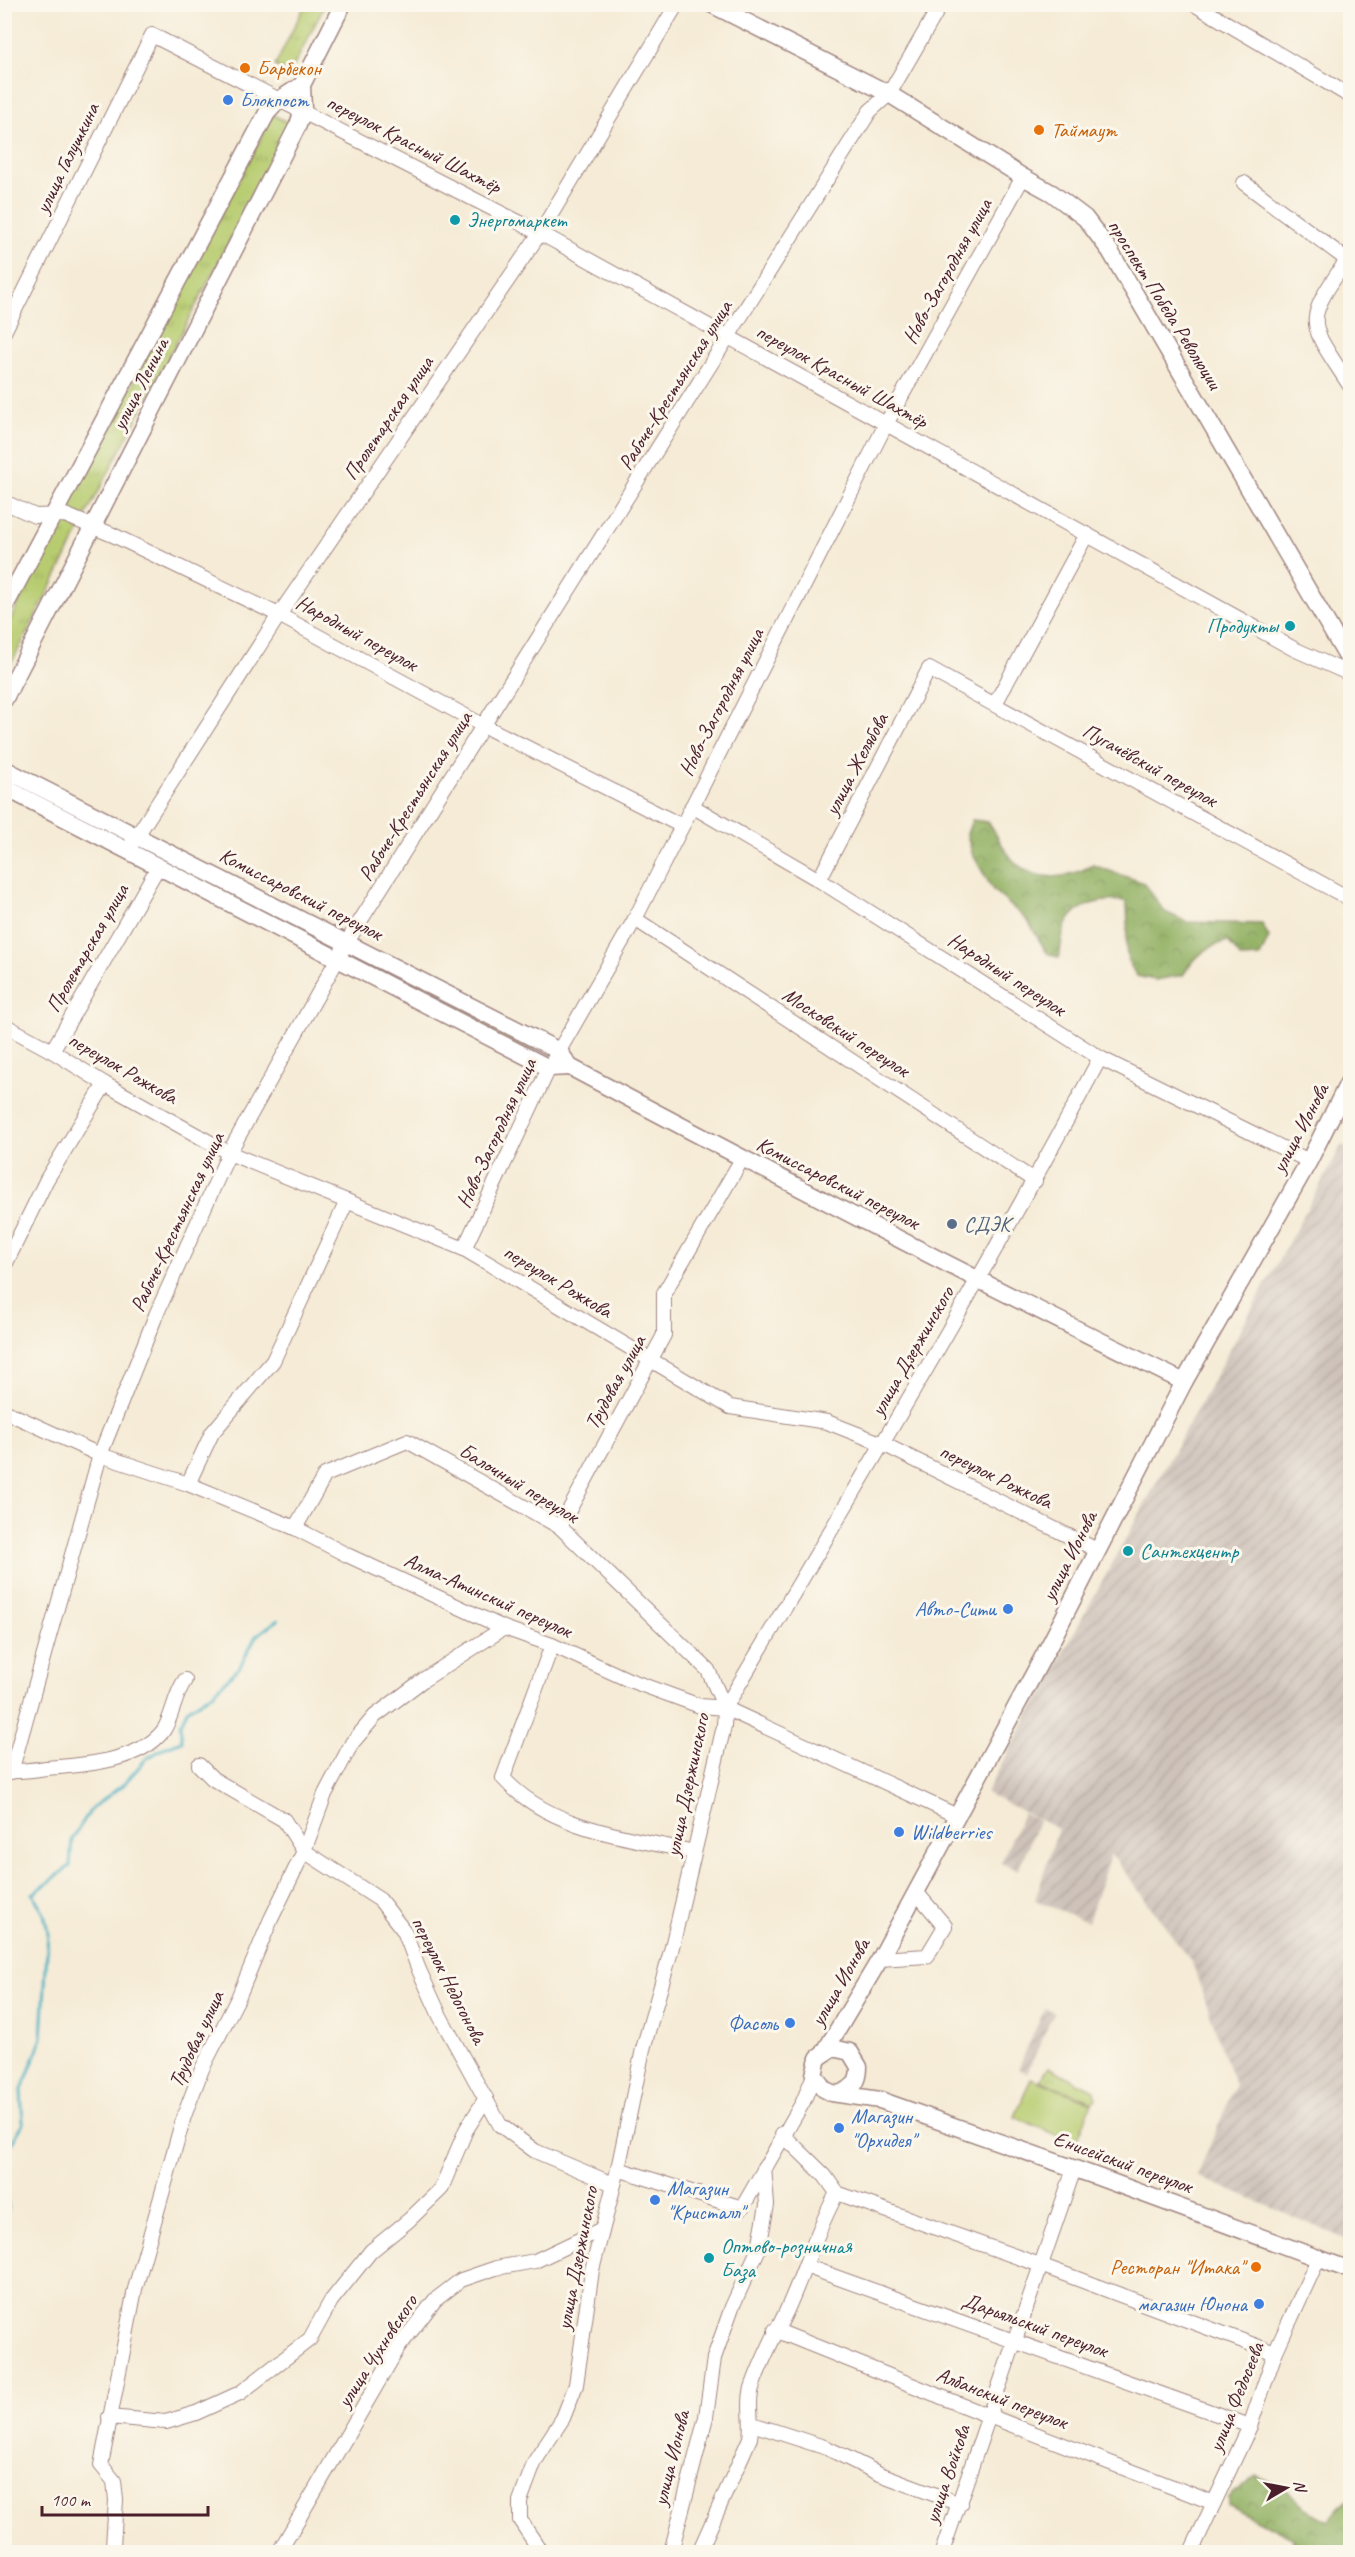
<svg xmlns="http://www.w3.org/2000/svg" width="1355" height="2557" font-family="Caveat,sans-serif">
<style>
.industrial{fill:url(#industrial-furrows)}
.grass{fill:url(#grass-tufts);stroke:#80764e;stroke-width:1.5}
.forest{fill:url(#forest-crowns);stroke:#6e6846;stroke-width:1.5}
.pitch{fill:#b7cc70;stroke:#80764e;stroke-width:1.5}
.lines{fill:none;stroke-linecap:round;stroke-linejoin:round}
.stream{stroke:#41adc0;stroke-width:3}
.minor-casing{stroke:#a08580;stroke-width:16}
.major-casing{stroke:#a08580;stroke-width:19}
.minor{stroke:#fff;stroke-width:14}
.major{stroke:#fff;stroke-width:16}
.food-dot{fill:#e8710a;stroke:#fbf7ec;stroke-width:2}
.shop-dot{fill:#3f7fe0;stroke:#fbf7ec;stroke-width:2}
.culture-dot{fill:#0f9aa8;stroke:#fbf7ec;stroke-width:2}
.service-dot{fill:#5c6f8a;stroke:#fbf7ec;stroke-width:2}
.labels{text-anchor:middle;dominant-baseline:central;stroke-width:6;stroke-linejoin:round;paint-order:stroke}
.food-label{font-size:21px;fill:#c56008;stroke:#fbf7ec;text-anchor:start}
.shop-label{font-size:21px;fill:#366cbe;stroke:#fbf7ec;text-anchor:start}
.street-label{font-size:21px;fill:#4a1f2b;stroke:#fbf7ec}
.culture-label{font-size:21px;fill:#0d838f;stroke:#fbf7ec;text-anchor:start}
.service-label{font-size:21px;fill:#4e5e75;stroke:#fbf7ec;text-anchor:start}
</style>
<defs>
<pattern id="industrial-furrows" width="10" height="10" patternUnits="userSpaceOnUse" patternTransform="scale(1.5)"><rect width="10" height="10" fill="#cec2b9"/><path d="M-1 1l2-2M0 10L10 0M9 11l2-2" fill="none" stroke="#b2a69f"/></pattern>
<pattern id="grass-tufts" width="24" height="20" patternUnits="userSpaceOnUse" patternTransform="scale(1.5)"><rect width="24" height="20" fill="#b7cc70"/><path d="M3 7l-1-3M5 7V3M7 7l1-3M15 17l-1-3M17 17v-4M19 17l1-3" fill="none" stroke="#9faf61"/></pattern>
<pattern id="forest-crowns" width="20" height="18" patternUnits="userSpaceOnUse" patternTransform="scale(1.5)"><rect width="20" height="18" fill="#91b062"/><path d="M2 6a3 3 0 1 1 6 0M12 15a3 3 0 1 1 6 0" fill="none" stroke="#788f51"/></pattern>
</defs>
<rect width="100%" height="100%" fill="#fbf7ec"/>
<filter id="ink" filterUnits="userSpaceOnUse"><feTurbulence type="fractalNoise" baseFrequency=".0167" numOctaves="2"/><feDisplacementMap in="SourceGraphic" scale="12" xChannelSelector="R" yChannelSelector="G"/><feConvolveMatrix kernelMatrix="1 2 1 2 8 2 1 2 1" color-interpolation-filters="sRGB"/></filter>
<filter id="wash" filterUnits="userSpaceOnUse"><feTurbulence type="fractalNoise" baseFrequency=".008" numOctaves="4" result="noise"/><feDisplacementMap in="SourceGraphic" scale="24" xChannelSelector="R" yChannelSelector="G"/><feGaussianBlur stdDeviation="1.35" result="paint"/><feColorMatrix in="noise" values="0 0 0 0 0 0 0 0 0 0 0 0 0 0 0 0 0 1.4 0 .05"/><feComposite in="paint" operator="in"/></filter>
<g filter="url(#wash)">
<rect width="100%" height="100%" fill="#f5ebd6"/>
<g class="industrial">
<polygon points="1342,1145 1350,1150 1350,2241 1197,2176 1235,2085 1192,1963 1114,1857 1110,1855 1088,1922 1035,1900 1058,1829 986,1793"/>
<polygon points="1023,1813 1039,1820 1018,1870 1001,1863"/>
<polygon points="1045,2008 1054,2012 1027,2073 1018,2069"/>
</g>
<g class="grass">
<polygon points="305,5 325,5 289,75 275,66"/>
<polygon points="273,115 291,124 85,517 67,508"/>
<polygon points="61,520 80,530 5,676 5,630"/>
<polygon points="362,956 534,1045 531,1052 358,963"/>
<polygon points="1048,2067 1094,2090 1096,2099 1092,2102 1040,2080"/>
</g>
<g class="forest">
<path d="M972,820L988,822C996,833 1007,857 1018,865C1041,883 1069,878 1093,865L1144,883L1165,912L1187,922L1262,924L1269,937L1260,957L1241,958L1228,941C1206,946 1195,957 1183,975L1155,980L1137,976C1116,947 1133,930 1126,901C1102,899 1073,903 1064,930C1061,939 1061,949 1059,958L1047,953L1028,921L993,890L972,853L967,834Z"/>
<polygon points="1256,2475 1285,2489 1306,2509 1328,2521 1350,2496 1350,2552 1287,2552 1294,2539 1228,2505 1228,2497"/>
</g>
<polygon class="pitch" points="1031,2078 1092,2103 1076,2143 1015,2117"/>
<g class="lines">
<g class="stream">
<polyline points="4,2148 11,2145 23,2123 21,2092 42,2038 48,1932 44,1914 33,1894 70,1866 72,1839 92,1808 124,1784 146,1759 166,1747 182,1741 180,1725 187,1710 213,1693 239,1668 256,1636 278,1620"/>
<polyline points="4,2181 8,2209 4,2214"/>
</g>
</g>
</g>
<g filter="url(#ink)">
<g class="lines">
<defs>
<g id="minor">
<polyline points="1194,4 1350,96"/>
<polyline points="1244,183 1350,262"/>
<path d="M1347,260C1301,325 1309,322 1350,386"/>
<polyline points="4,332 152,35 540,233 1294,649 1350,674"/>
<polyline points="4,502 35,516 65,515 113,535 279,615 484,726 682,826"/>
<polyline points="995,704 1087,534"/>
<polyline points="692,806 819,880 1100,1058 1309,1161"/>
<polyline points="131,845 279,615 540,233 677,4"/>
<polyline points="819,880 929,669 1350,899"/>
<polyline points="635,919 1035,1181"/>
<polyline points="4,1025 52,1051 105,1084 229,1153 464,1249 730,1407 827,1422 883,1444 1097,1550"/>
<polyline points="52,1051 158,867"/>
<polyline points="464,1249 549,1068 635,919 886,424 1023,177"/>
<polyline points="4,1267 47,1179 105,1084"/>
<polyline points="4,1411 100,1455 188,1484 295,1528 347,1555 504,1628 552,1645 629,1680 700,1706 725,1708 955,1815"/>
<polyline points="188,1484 212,1433 273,1361 347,1201"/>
<polyline points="560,1527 664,1335 664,1293 742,1159"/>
<polyline points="295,1528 325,1475 407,1441 560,1527 708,1670 725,1708"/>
<path d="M552,1645L503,1778C550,1830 629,1837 694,1852"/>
<polyline points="199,1765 213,1779 284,1820 304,1851 380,1900 404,1931 419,1970 440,2016 500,2125 535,2151 613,2184"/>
<path d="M4,1771C18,1772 33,1770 46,1768C82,1765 139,1762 163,1731C172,1719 174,1696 185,1680"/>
<polyline points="11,1772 100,1455 156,1315 229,1153 347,942 870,111 889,94 941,4"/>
<polyline points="880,1959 927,1956 945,1926 916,1892"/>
<polyline points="618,2169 742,2208 803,2102 814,2075"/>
<polyline points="837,2193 1043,2266 1275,2353"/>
<polyline points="805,2266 1250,2426"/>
<polyline points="775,2330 989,2416 1214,2503"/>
<polyline points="109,2417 166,2422 196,2413 240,2393 310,2339 331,2301 371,2251 409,2220 441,2189 466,2130 486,2098"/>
<polyline points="752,2424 827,2448 880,2474 960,2504"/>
<polyline points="109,2552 113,2546 116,2500 114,2481 101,2465 135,2289 184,2116 202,2069 238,1998 271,1919 304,1851 325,1794 352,1743 375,1716 423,1680 504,1628"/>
<polyline points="279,2552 398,2348 435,2300 461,2280 496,2268 535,2261 602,2229"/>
<path d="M541,2552L520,2520V2501L535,2461L563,2418L576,2385L592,2270L618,2169L643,2049L671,1951L724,1726L725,1708C853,1493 983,1279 1100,1058"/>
<polyline points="671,2552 706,2417 714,2358 732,2307 759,2248 767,2205 764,2167"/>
<path d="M699,2552L750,2438C753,2421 747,2405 752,2388C761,2361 774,2337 786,2312C804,2273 816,2231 837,2193L825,2176L782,2134"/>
<polyline points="942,2552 1074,2169"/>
<polyline points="1191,2552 1250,2426 1275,2353 1319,2257"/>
</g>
<g id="major">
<polyline points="711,4 889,94 1023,177 1052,193 1085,218 1110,251 1350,662"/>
<polyline points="4,608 267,113 279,100 302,85"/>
<polyline points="4,700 298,125 303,110 302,85 343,4"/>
<path d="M4,769L559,1051L570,1067C773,1175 977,1281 1184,1382"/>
<polyline points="4,787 549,1068 570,1067"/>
<polyline points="825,2051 880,1959 1051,1642 1184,1382 1309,1161 1350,1079"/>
<path d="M841,2093C854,2088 859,2081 859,2067L850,2052L833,2048L818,2058L814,2075L824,2089L832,2093L880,2100L894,2105L1098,2177L1350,2270"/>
</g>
</defs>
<use href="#minor" class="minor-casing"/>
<use href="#major" class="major-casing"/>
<use href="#minor" class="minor"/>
<use href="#major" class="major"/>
</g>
</g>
<g class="food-dot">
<circle cx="245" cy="68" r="6"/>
<circle cx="1039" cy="130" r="6"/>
<circle cx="1256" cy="2267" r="6"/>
</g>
<g class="shop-dot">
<circle cx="228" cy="100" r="6"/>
<circle cx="1008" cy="1609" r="6"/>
<circle cx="899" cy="1832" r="6"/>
<circle cx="790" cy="2023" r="6"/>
<circle cx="839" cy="2128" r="6"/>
<circle cx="655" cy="2200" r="6"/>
<circle cx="1259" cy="2304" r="6"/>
</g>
<g class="culture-dot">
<circle cx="455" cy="220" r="6"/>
<circle cx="1290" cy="626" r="6"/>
<circle cx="1128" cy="1551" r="6"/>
<circle cx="709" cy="2258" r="6"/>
</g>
<circle class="service-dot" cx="952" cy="1224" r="6"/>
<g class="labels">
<g class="food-label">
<text x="257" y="68">Барбекон</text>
<text x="1051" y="130">Таймаут</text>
<text x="1244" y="2267" text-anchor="end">Ресторан "Итака"</text>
</g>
<g class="shop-label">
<text x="240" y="100">Блокпост</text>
<text x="996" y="1609" text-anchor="end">Авто-Сити</text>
<text x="911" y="1832">Wildberries</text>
<text x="778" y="2023" text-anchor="end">Фасоль</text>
<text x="851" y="2116">Магазин<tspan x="851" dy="24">"Орхидея"</tspan></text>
<text x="667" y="2188">Магазин<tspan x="667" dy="24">"Кристалл"</tspan></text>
<text x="1247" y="2304" text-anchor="end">магазин Юнона</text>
</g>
<g class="street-label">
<text transform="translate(414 144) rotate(27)">переулок Красный Шахтёр</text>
<text transform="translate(67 158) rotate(-64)">улица Галушкина</text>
<text transform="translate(947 271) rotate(-61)">Ново-Загородняя улица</text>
<text transform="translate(1165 304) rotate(58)">проспект Победа Революции</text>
<text transform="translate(842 376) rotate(29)">переулок Красный Шахтёр</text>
<text transform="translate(140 384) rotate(-63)">улица Ленина</text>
<text transform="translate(675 385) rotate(-58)">Рабоче-Крестьянская улица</text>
<text transform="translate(388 418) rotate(-56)">Пролетарская улица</text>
<text transform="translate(357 633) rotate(29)">Народный переулок</text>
<text transform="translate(721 702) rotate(-63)">Ново-Загородняя улица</text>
<text transform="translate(856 764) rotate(-62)">улица Желябова</text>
<text transform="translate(1150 765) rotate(29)">Пугачёвский переулок</text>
<text transform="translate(415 796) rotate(-58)">Рабоче-Крестьянская улица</text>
<text transform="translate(301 894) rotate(27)">Комиссаровский переулок</text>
<text transform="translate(87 948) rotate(-60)">Пролетарская улица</text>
<text transform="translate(1007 974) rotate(33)">Народный переулок</text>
<text transform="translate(846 1032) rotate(33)">Московский переулок</text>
<text transform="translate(123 1068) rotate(30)">переулок Рожкова</text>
<text transform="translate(1300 1128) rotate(-62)">улица Ионова</text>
<text transform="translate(496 1133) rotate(-65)">Ново-Загородняя улица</text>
<text transform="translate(838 1183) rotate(27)">Комиссаровский переулок</text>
<text transform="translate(177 1222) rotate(-65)">Рабоче-Крестьянская улица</text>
<text transform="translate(558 1281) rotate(31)">переулок Рожкова</text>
<text transform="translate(912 1351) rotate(-60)">улица Дзержинского</text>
<text transform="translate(615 1382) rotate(-61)">Трудовая улица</text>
<text transform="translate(996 1476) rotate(26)">переулок Рожкова</text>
<text transform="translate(519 1483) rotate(31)">Балочный переулок</text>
<text transform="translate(1069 1556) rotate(-63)">улица Ионова</text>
<text transform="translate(488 1595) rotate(24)">Алма-Атинский переулок</text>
<text transform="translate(687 1785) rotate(-78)">улица Дзержинского</text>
<text transform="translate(449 1980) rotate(63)">переулок Недогонова</text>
<text transform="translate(840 1982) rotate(-60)">улица Ионова</text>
<text transform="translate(196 2039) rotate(-65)">Трудовая улица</text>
<text transform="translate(1123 2162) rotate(20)">Енисейский переулок</text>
<text transform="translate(577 2258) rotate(-79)">улица Дзержинского</text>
<text transform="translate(1035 2325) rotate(20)">Дарьяльский переулок</text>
<text transform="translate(377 2351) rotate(-57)">улица Чухновского</text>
<text transform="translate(1236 2397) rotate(-68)">улица Федосеева</text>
<text transform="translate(1002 2398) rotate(21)">Албанский переулок</text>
<text transform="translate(671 2458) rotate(-76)">улица Ионова</text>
<text transform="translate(947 2474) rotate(-71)">улица Войкова</text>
</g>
<g class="culture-label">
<text x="467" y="220">Энергомаркет</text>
<text x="1278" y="626" text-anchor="end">Продукты</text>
<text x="1140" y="1551">Сантехцентр</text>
<text x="721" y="2246">Оптово-розничная<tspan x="721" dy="24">База</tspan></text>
</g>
<g class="service-label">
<text x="964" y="1224">СДЭК</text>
</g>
</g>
<rect width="1355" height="2557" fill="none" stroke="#fbf7ec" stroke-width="24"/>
<g transform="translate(1286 2488) rotate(80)" stroke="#fbf7ec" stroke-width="4.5" paint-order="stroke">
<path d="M0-4.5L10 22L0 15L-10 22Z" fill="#4a1f2b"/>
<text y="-9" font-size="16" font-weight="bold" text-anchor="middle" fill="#4a1f2b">N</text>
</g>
<path d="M42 2506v9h166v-9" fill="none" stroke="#4a1f2b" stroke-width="3"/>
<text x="51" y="2506" font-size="18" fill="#4a1f2b" stroke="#fbf7ec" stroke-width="4.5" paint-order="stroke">100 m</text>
</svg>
